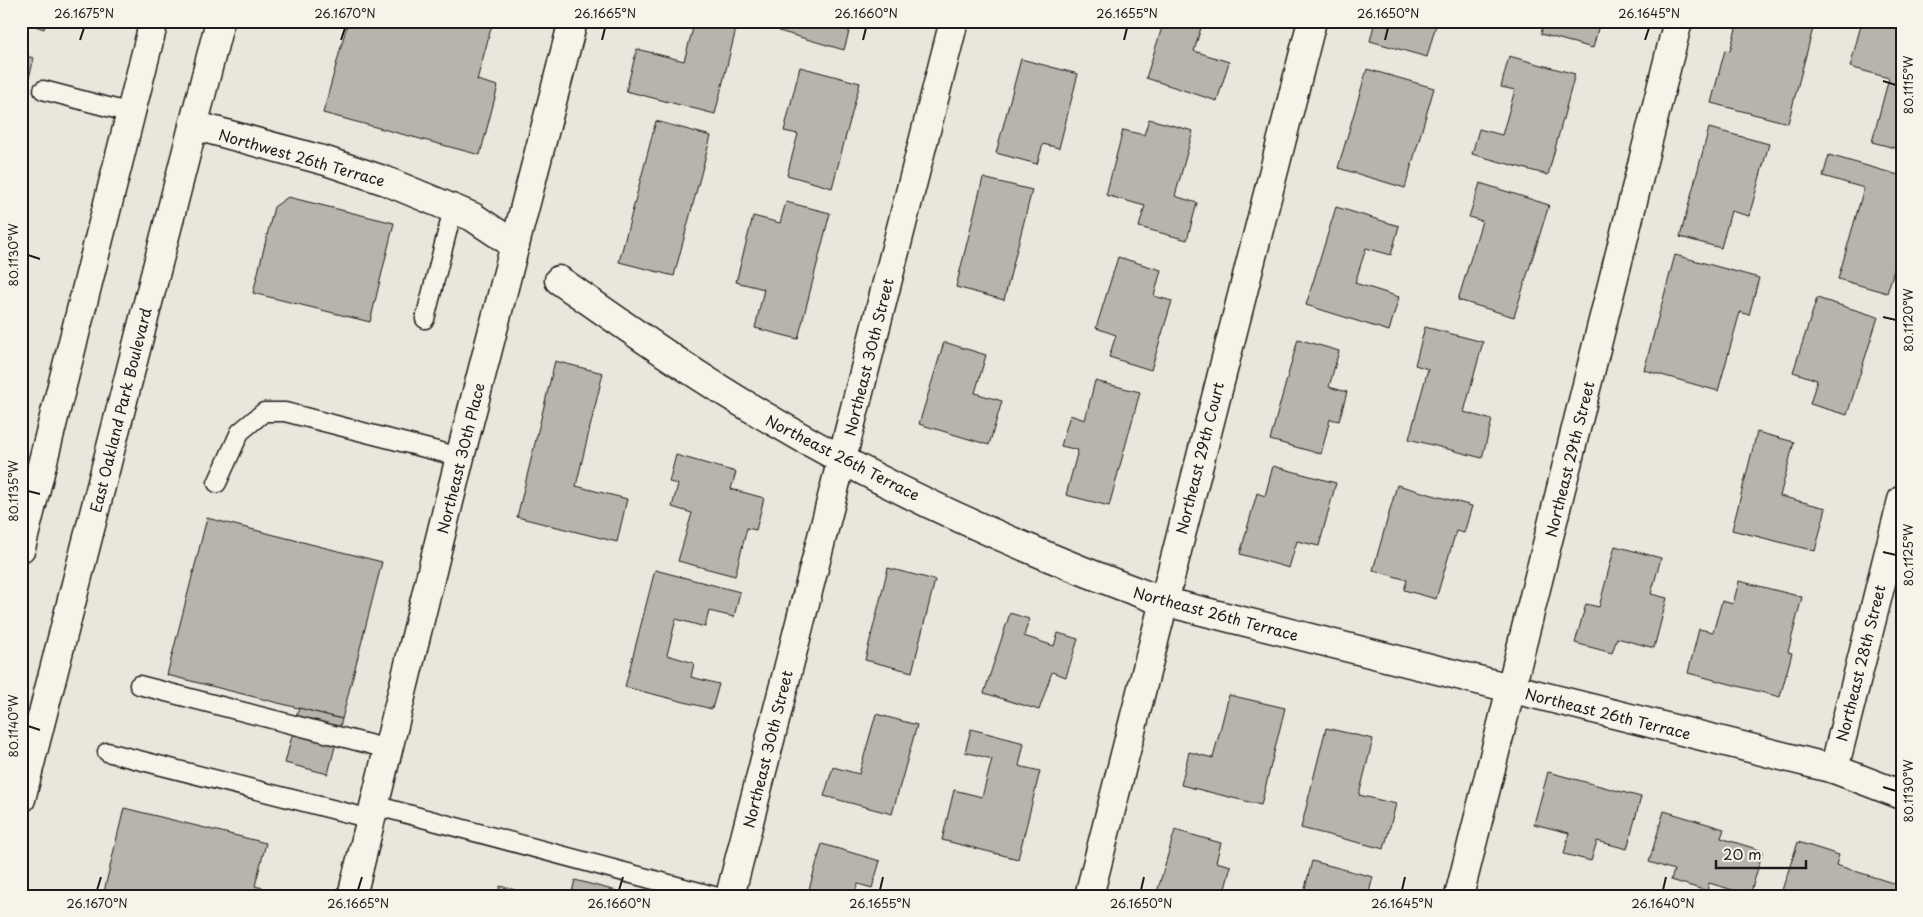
<svg xmlns="http://www.w3.org/2000/svg" width="1923" height="917" font-family="'Playpen Sans',sans-serif">
<style>
.building{fill:#b6b4ac;stroke:#1c1c1c}
.lines{fill:none;stroke-linecap:round;stroke-linejoin:round}
.service-casing{stroke:#1c1c1c;stroke-width:21}
.minor-casing{stroke:#1c1c1c;stroke-width:31}
.primary-casing{stroke:#1c1c1c;stroke-width:31}
.service{stroke:#f7f3e8;stroke-width:18}
.minor{stroke:#f7f3e8;stroke-width:28}
.primary{stroke:#f7f3e8;stroke-width:28}
.ticks{fill:none;stroke:#1c1c1c;stroke-width:2}
.labels{text-anchor:middle;dominant-baseline:central;stroke-width:4;stroke-linejoin:round;paint-order:stroke}
.street-label{font-size:15px;fill:#1c1c1c;stroke:#f7f3e8}
.neatline{fill:none;stroke:#1c1c1c;stroke-width:2}
.ticks-label{font-size:12px;text-anchor:middle;fill:#1c1c1c}
</style>
<rect width="100%" height="100%" fill="#eae6dc"/>
<filter id="ink" filterUnits="userSpaceOnUse"><feTurbulence type="fractalNoise" baseFrequency=".02" numOctaves="2"/><feDisplacementMap in="SourceGraphic" scale="10" xChannelSelector="R" yChannelSelector="G"/><feConvolveMatrix kernelMatrix="1 2 1 2 8 2 1 2 1" color-interpolation-filters="sRGB"/></filter>
<g filter="url(#ink)">
<g class="building">
<polygon points="21,21 46,21 44,29"/>
<polygon points="348,21 493,21 477,80 498,86 480,155 323,113"/>
<polygon points="695,21 738,21 715,114 626,91 637,49 684,61"/>
<polygon points="782,21 852,21 844,50 779,31"/>
<polygon points="1056,21 1084,21 1082,28"/>
<polygon points="1164,21 1203,21 1194,51 1229,62 1217,101 1146,78"/>
<polygon points="1375,21 1437,21 1427,57 1370,41"/>
<polygon points="1544,21 1600,21 1593,48 1541,34"/>
<polygon points="1738,21 1815,21 1788,123 1711,103 1725,50 1730,51"/>
<polygon points="1862,21 1877,21 1902,28 1902,150 1872,142 1889,78 1850,67"/>
<polygon points="21,55 34,58 21,110"/>
<polygon points="1509,56 1575,74 1548,175 1472,154 1479,129 1502,135 1515,90 1501,87"/>
<polygon points="1021,59 1078,74 1059,148 1043,144 1037,164 996,153"/>
<polygon points="800,67 860,83 832,188 787,175 798,134 784,131"/>
<polygon points="1367,69 1434,88 1405,188 1338,168"/>
<polygon points="1149,119 1193,131 1175,196 1197,203 1187,240 1139,227 1145,206 1106,195 1123,130 1144,135"/>
<polygon points="656,121 711,136 674,276 619,262"/>
<polygon points="1709,128 1769,144 1749,216 1731,211 1721,248 1680,237"/>
<polygon points="1829,155 1902,176 1902,244 1887,293 1838,279 1864,188 1823,176"/>
<polygon points="983,178 1032,190 1004,300 956,287"/>
<polygon points="1480,183 1549,205 1514,317 1458,300 1482,221 1469,217"/>
<polygon points="288,197 394,223 370,322 253,293 274,207"/>
<polygon points="786,202 830,213 798,339 755,328 764,289 736,282 753,216 780,223"/>
<polygon points="1336,207 1399,226 1391,255 1366,248 1355,283 1399,297 1389,331 1306,305"/>
<polygon points="1675,255 1759,278 1749,315 1740,312 1718,391 1644,370"/>
<polygon points="1118,257 1161,270 1154,296 1172,301 1151,370 1109,357 1116,335 1096,328"/>
<polygon points="1817,298 1878,317 1847,415 1810,404 1817,380 1793,372"/>
<polygon points="1425,327 1483,342 1464,412 1492,420 1482,458 1409,439 1428,369 1415,365"/>
<polygon points="1298,339 1339,351 1329,387 1347,392 1339,421 1330,419 1321,454 1270,440"/>
<polygon points="944,342 986,355 975,393 1002,401 989,445 919,424"/>
<polygon points="555,361 603,373 576,486 627,499 617,542 517,517"/>
<polygon points="1095,381 1140,392 1109,506 1066,495 1078,450 1061,446 1070,415 1085,420"/>
<polygon points="1757,432 1794,442 1780,496 1826,508 1815,551 1732,530"/>
<polygon points="676,455 736,472 731,489 764,498 756,530 747,528 735,576 678,561 692,513 672,507 678,484 669,482"/>
<polygon points="1273,466 1336,483 1319,546 1297,541 1289,568 1240,554 1257,493 1265,496"/>
<polygon points="1397,485 1472,506 1464,533 1456,531 1436,599 1404,590 1407,580 1373,570"/>
<polygon points="207,518 382,562 342,719 167,675"/>
<polygon points="1615,546 1661,558 1651,594 1667,598 1654,648 1617,638 1612,653 1575,643 1586,604 1599,607"/>
<polygon points="888,568 935,580 912,672 865,660"/>
<polygon points="655,570 740,592 734,617 709,611 705,627 676,619 667,655 694,663 691,677 719,684 712,709 625,687"/>
<polygon points="1739,581 1802,597 1788,652 1792,653 1780,697 1688,673 1699,629 1713,632 1722,601 1733,604"/>
<polygon points="1010,613 1029,619 1024,636 1054,646 1058,633 1078,639 1066,677 1052,672 1039,710 984,693"/>
<polygon points="1229,695 1285,708 1261,805 1181,785 1189,752 1213,758"/>
<polygon points="299,708 342,719 328,774 285,763"/>
<polygon points="876,714 917,725 892,814 824,796 833,767 859,774"/>
<polygon points="1326,728 1373,739 1359,795 1396,804 1384,849 1301,828"/>
<polygon points="971,729 1024,743 1019,766 1040,771 1018,859 942,840 954,790 982,797 992,759 965,752"/>
<polygon points="1548,772 1641,797 1627,849 1597,841 1591,861 1564,854 1569,833 1534,824"/>
<polygon points="124,808 266,843 255,886 294,896 103,896"/>
<polygon points="1664,811 1724,829 1721,838 1763,851 1750,895 1709,883 1707,891 1671,880 1674,870 1649,862"/>
<polygon points="1175,830 1221,843 1216,862 1231,866 1223,896 1156,896"/>
<polygon points="1798,842 1839,855 1836,865 1902,886 1899,896 1780,896"/>
<polygon points="822,844 880,861 872,888 858,884 854,896 807,896"/>
<polygon points="1312,861 1373,877 1368,896 1303,896"/>
<polygon points="575,880 628,894 628,896 571,896"/>
<polygon points="500,886 537,896 497,896"/>
</g>
<g class="lines">
<defs>
<g id="service">
<polyline points="43,90 131,113"/>
<polyline points="425,319 453,209"/>
<polyline points="217,483 240,432 264,412 285,412 460,457"/>
<polyline points="139,685 388,749"/>
<polyline points="107,752 371,819"/>
<polyline points="374,805 714,896"/>
</g>
<g id="minor">
<polyline points="193,125 326,161 386,181 473,217 515,245"/>
<path d="M559,280C625,326 691,373 761,414C887,489 1025,551 1162,601L1834,769L1902,795"/>
<polyline points="1834,769 1902,500"/>
<polyline points="352,896 460,457 573,21"/>
<polyline points="730,896 954,21"/>
<polyline points="1089,896 1312,21"/>
<polyline points="1459,896 1678,21"/>
</g>
<g id="primary">
<polyline points="21,548 154,21"/>
<polyline points="21,799 220,21"/>
</g>
</defs>
<use href="#service" class="service-casing"/>
<use href="#minor" class="minor-casing"/>
<use href="#primary" class="primary-casing"/>
<use href="#service" class="service"/>
<use href="#minor" class="minor"/>
<use href="#primary" class="primary"/>
</g>
</g>
<path class="ticks" d="M80,40L84,28M341,40L345,28M602,40L605,28M863,40L866,28M1124,40L1127,28M1385,40L1388,28M1645,40L1649,28M1883,81L1896,85M28,255L40,259M1883,317L1896,320M28,491L40,494M1883,552L1896,555M28,726L40,730M1883,787L1896,791M97,890L101,877M358,890L362,877M619,890L623,877M880,890L883,877M1141,890L1144,877M1402,890L1405,877M1663,890L1666,877"/>
<g class="labels">
<g class="street-label">
<text transform="translate(302 157) rotate(16)">Northwest 26th Terrace</text>
<text transform="translate(868 357) rotate(-76)">Northeast 30th Street</text>
<text transform="translate(120 410) rotate(-76)">East Oakland Park Boulevard</text>
<text transform="translate(843 457) rotate(27)">Northeast 26th Terrace</text>
<text transform="translate(460 458) rotate(-76)">Northeast 30th Place</text>
<text transform="translate(1199 458) rotate(-76)">Northeast 29th Court</text>
<text transform="translate(1569 459) rotate(-76)">Northeast 29th Street</text>
<text transform="translate(1216 613) rotate(15)">Northeast 26th Terrace</text>
<text transform="translate(1860 663) rotate(-76)">Northeast 28th Street</text>
<text transform="translate(1608 713) rotate(14)">Northeast 26th Terrace</text>
<text transform="translate(767 749) rotate(-76)">Northeast 30th Street</text>
</g>
</g>
<rect width="1923" height="917" fill="none" stroke="#f7f3e8" stroke-width="55"/>
<path d="M1716 860v8h90v-8" fill="none" stroke="#1c1c1c" stroke-width="2.5"/>
<text x="1723" y="860" font-size="15" fill="#1c1c1c" stroke="#f7f3e8" stroke-width="4" paint-order="stroke">20 m</text>
<rect x="28" y="28" width="1868" height="862" class="neatline"/>
<g class="ticks-label">
<text x="84" y="18">26.1675°N</text>
<text x="345" y="18">26.1670°N</text>
<text x="605" y="18">26.1665°N</text>
<text x="866" y="18">26.1660°N</text>
<text x="1127" y="18">26.1655°N</text>
<text x="1388" y="18">26.1650°N</text>
<text x="1649" y="18">26.1645°N</text>
<text transform="translate(1909 85) rotate(-90)" y="4">80.1115°W</text>
<text transform="translate(14 255) rotate(-90)" y="4">80.1130°W</text>
<text transform="translate(1909 320) rotate(-90)" y="4">80.1120°W</text>
<text transform="translate(14 491) rotate(-90)" y="4">80.1135°W</text>
<text transform="translate(1909 555) rotate(-90)" y="4">80.1125°W</text>
<text transform="translate(14 726) rotate(-90)" y="4">80.1140°W</text>
<text transform="translate(1909 791) rotate(-90)" y="4">80.1130°W</text>
<text x="97" y="908">26.1670°N</text>
<text x="358" y="908">26.1665°N</text>
<text x="619" y="908">26.1660°N</text>
<text x="880" y="908">26.1655°N</text>
<text x="1141" y="908">26.1650°N</text>
<text x="1402" y="908">26.1645°N</text>
<text x="1663" y="908">26.1640°N</text>
</g>
</svg>
